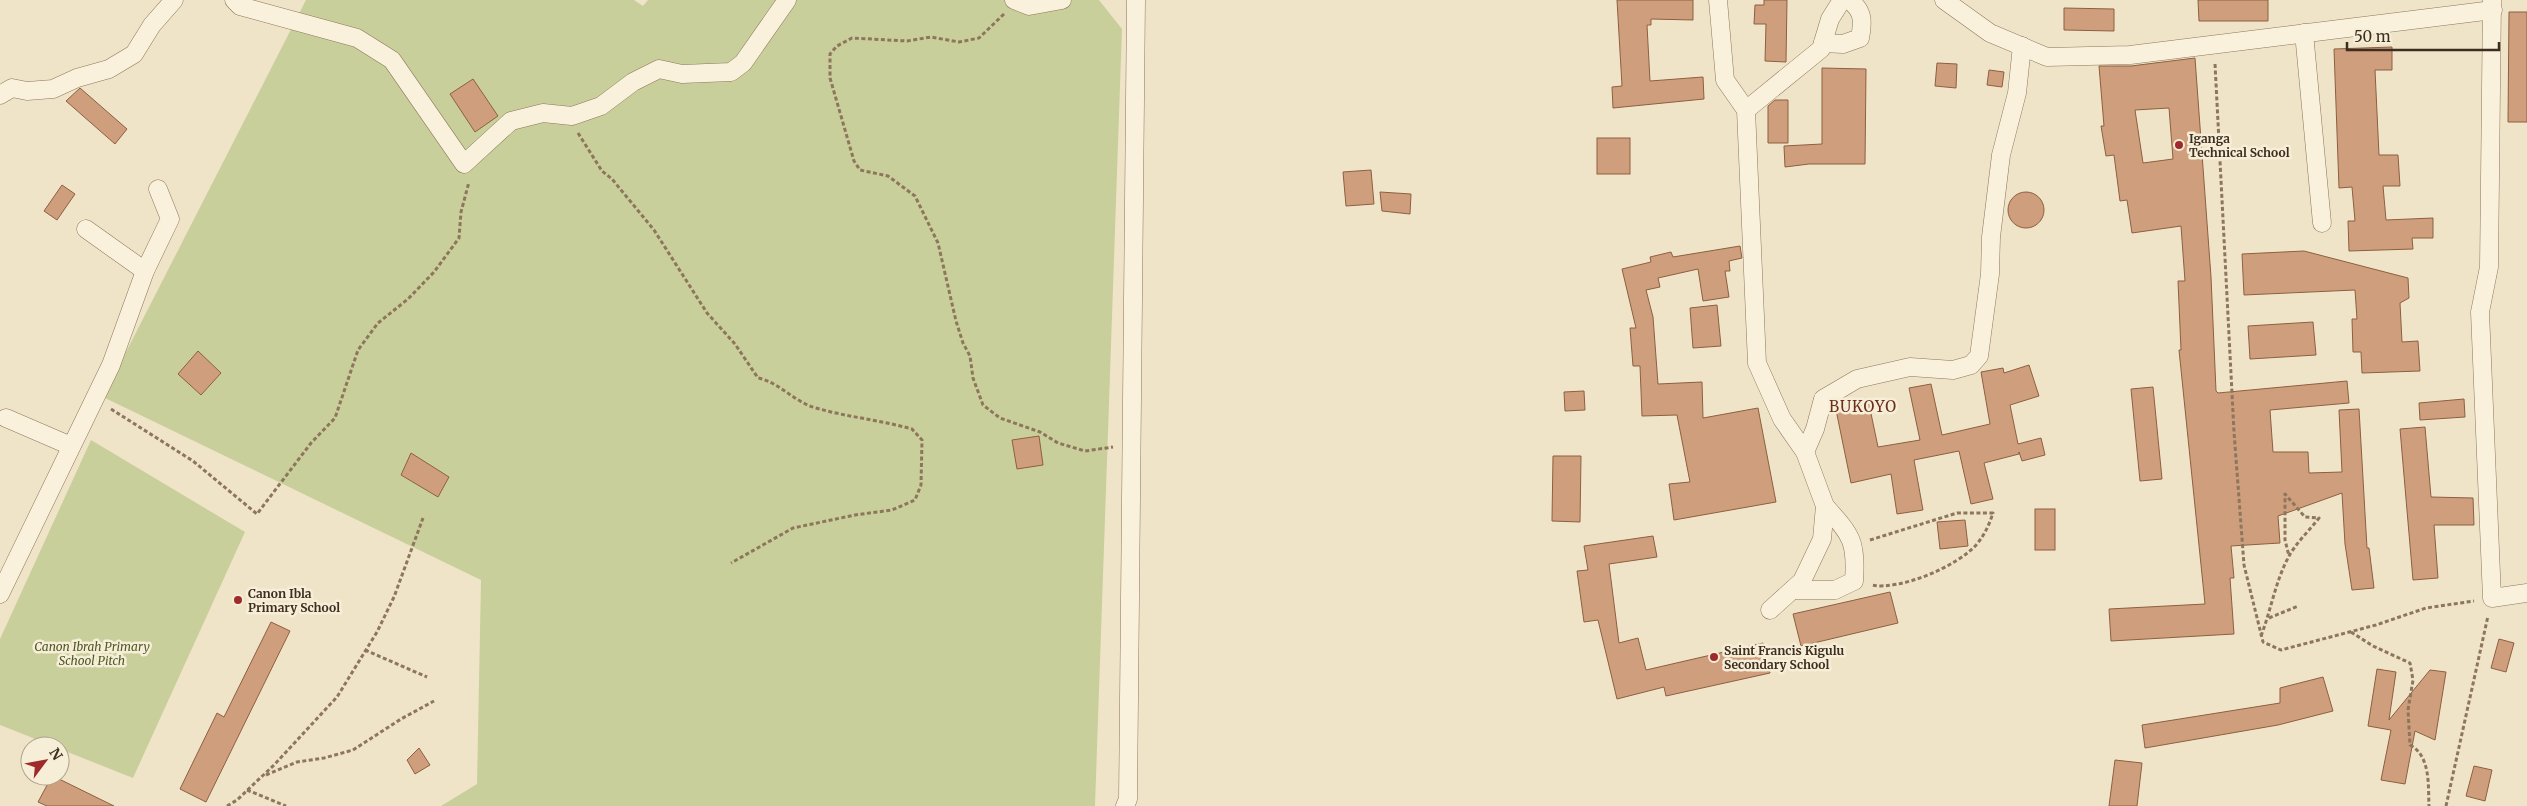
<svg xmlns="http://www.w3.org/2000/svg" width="2527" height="806" font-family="Merriweather,serif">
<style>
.green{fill:#c9cf9b}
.building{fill:#cf9f7d;stroke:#8d5f41;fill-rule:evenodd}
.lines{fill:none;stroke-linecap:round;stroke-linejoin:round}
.minor-casing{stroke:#8d765c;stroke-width:19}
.path{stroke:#8d765c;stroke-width:3;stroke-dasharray:4 2.5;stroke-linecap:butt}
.minor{stroke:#faf1dc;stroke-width:18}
.poi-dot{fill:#9e2a2b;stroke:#f7eed8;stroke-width:2}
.labels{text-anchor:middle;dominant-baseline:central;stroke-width:5;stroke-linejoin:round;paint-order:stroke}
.poi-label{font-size:12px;font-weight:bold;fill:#3d2e20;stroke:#f7eed8;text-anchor:start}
.park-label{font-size:12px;font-style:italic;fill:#4d5a26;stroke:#f7eed8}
.quarter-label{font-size:15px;letter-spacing:1px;fill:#6b2e1e;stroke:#f7eed8}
</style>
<rect width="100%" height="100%" fill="#f0e4c8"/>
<g class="green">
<polygon points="306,0 634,0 643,6 648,0 1099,0 1122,29 1095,806 441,806 477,784 481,580 103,397"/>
<polygon points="91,440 245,532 133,778 60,749 60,746 53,746 0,725 0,639"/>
</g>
<g class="building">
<polygon points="1617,0 1693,0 1693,20 1651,19 1651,25 1647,25 1650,81 1703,77 1704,99 1613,108 1612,87 1622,86"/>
<polygon points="1764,0 1787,0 1786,62 1765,61 1766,24 1754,24 1755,5 1764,5"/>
<polygon points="2198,0 2268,0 2268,21 2199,21"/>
<polygon points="2064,8 2114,9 2114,31 2064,30"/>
<polygon points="2509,12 2527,12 2527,122 2508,122"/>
<polygon points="2392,47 2392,70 2375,70 2379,155 2398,155 2400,186 2383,186 2386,220 2433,218 2433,238 2412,238 2413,249 2349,251 2348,221 2355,221 2352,187 2339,188 2334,49"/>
<path d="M2195,58L2211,277L2216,391L2218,393L2347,381L2349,403L2270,410L2273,452H2308L2309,473L2342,472L2339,410L2359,409L2367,548H2369L2374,588L2352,590L2345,544L2342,493L2278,516L2280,543L2231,546L2234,578H2230L2234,634L2111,641L2109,609L2205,604L2179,350H2181L2178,281H2185L2181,226L2132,233L2127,200L2120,201L2114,155L2106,156L2101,126H2104L2099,66H2131ZM2169,108L2173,159L2143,163L2135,110Z"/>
<polygon points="1937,63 1957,64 1956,88 1935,86"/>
<polygon points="1822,68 1866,69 1865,164 1809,164 1785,167 1784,146 1822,144"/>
<polygon points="1989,70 2004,72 2002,87 1987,85"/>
<polygon points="473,79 498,116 475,132 450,94"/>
<polygon points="80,88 127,129 115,144 66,101"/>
<polygon points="1775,100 1788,100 1788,143 1768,143 1768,106"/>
<rect x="1597" y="138" width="33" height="36"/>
<polygon points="1371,170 1374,204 1346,206 1343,172"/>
<polygon points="62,185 75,194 57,220 44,211"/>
<circle cx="2026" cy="210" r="18"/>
<polygon points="1380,192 1411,194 1410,214 1382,211"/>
<polygon points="1740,246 1742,258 1729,261 1730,271 1725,271 1729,297 1703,301 1698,269 1658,278 1660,287 1646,290 1653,317 1658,384 1702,382 1703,418 1758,408 1776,502 1674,520 1669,484 1690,482 1677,415 1642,416 1640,366 1633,366 1630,328 1636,328 1622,269 1651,262 1650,257 1671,252 1673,257"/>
<polygon points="2304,251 2408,278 2409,298 2400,303 2402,342 2418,341 2420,371 2362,373 2361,352 2353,352 2352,319 2357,319 2355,290 2244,295 2242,254"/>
<polygon points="1717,305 1721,346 1693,348 1690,308"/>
<polygon points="2313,322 2316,355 2250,359 2248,326"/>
<polygon points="198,351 221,373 201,395 178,374"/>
<polygon points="2029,365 2039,396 2010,405 2018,444 2041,438 2045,455 2022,461 2019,452 2019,454 1984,463 1993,499 1971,504 1959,451 1914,460 1923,510 1897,514 1891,474 1851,483 1836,410 1869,404 1878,447 1920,440 1909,388 1931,384 1942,435 1990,424 1981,372 2003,368 2004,373"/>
<polygon points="2153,387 2162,479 2140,481 2131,389"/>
<polygon points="1584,391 1585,410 1565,411 1564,392"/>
<polygon points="2464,399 2465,417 2420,420 2419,403"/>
<polygon points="2425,427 2431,497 2473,498 2474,525 2434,525 2438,578 2413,580 2400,429"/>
<polygon points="1039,436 1043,465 1017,469 1012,440"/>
<polygon points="411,453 449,477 438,497 401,475"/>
<polygon points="1553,456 1581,456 1580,522 1552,521"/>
<rect x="2035" y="509" width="20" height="41"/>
<polygon points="1965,520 1968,546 1940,549 1937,522"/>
<polygon points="1653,536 1657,557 1609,564 1619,643 1638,638 1646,670 1763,643 1770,673 1666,696 1664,687 1617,699 1598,620 1584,622 1577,571 1588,570 1584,546"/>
<polygon points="1890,592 1898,623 1801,646 1793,614"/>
<polygon points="271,622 290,631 206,802 180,789 217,713 224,717"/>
<polygon points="2499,639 2514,643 2506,672 2491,668"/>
<polygon points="2377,669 2396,672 2389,720 2430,670 2446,672 2435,740 2415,731 2405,784 2381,780 2391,730 2368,726"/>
<polygon points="2323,677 2333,711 2278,725 2145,748 2142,725 2280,703 2280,688"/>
<polygon points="419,748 430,765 415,774 407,760"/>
<polygon points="2115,760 2142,763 2137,806 2109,806"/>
<polygon points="2474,766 2492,770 2485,801 2466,796"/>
<polygon points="52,776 53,776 114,806 47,806 38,802"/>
</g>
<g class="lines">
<defs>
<g id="minor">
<polyline points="234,0 240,6 357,38 392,60 464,164 511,121 543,113 572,116 601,106 633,82 659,69 682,74 731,72 743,63 787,0"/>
<polyline points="1014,0 1029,6 1062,0"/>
<polyline points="1718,0 1725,80 1746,110 1757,363 1782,419 1805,452 1825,506 1822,539 1802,581 1770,610"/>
<polyline points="1944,0 1990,33 2047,57 2130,55 2493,10"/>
<polyline points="2492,0 2489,267 2480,312 2492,598 2527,593"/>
<polyline points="2304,33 2322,223"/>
<path d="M1823,43L1843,44L1860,38C1863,22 1864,11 1849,0"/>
<polyline points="0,95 12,88 27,91 53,89 77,78 109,69 134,54 152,25 174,0"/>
<polyline points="1746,110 1821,49 1830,19 1842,0"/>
<polyline points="86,229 145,271"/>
<polyline points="6,418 71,446"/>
<polyline points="1805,452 1815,429 1823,399 1857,379 1910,367 1953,370 1971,365 1979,356 1990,274 1991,237 2001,155 2017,93 2022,46"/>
<path d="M1792,590H1835L1854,581C1857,541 1851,535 1825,506"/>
<polyline points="0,594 111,365 145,271 170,219 158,189"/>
<polyline points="1125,806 1128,799 1136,0"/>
</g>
</defs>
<use href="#minor" class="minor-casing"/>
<g class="path">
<polyline points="1004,14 979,38 959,42 931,37 907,41 852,38 837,46 830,54 830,78 854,161 860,170 888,176 915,196 938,243 956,321 963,343 970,356 973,378 983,405 1000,418 1040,432 1058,443 1085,451 1113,447"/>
<polyline points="2215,64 2234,432 2244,565 2263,642 2281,650 2376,625 2426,608 2474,601"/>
<path d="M578,133L602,171L612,179L654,230L707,313L735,344L758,378C779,382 794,402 816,408C847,417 880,420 912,429L922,440L921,485L915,500L892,510L855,515L793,528L731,563"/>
<polyline points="111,409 193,461 257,514 311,443 335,418 358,350 378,323 408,299 434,272 459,238 461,212 469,182"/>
<path d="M1870,540L1957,513H1993C1989,525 1985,534 1977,544C1958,566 1900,591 1871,585"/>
<polyline points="2269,618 2298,606"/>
<path d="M2351,632L2373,646L2410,663L2413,680L2408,710L2410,745C2431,756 2428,786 2429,806"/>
<path d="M2261,636C2271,610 2275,583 2288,558C2295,544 2309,531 2319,518L2305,517L2285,494V540L2289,556"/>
<polyline points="365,650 427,677"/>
<polyline points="266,775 297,762 324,758 353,750 401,719 434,701"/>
<polyline points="247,790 286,806"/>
<polyline points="227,806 237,800 274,765 337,697 377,632 394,597 423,518"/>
<polyline points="2446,806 2488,616"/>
</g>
<use href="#minor" class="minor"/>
</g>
<g class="poi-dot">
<circle cx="2179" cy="145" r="5"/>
<circle cx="238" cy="600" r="5"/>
<circle cx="1714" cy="657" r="5"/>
</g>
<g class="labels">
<g class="poi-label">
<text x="2189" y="138">Iganga<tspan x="2189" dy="14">Technical School</tspan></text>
<text x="248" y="593">Canon Ibla<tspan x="248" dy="14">Primary School</tspan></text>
<text x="1724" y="650">Saint Francis Kigulu<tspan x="1724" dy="14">Secondary School</tspan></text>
</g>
<g class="park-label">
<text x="92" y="646">Canon Ibrah Primary<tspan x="92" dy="14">School Pitch</tspan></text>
</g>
<g class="quarter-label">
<text x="1863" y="406">BUKOYO</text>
</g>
</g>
<g transform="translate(45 761) rotate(58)"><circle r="24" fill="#f7eed8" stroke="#ada18e"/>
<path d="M0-4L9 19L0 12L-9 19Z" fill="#9e2a2b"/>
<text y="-8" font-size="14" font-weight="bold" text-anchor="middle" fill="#3d2e20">N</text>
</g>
<path d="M2347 42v8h152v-8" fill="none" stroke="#3d2e20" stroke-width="2.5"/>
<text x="2354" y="42" font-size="15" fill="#3d2e20" stroke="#f7eed8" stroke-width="4" paint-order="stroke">50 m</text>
</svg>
